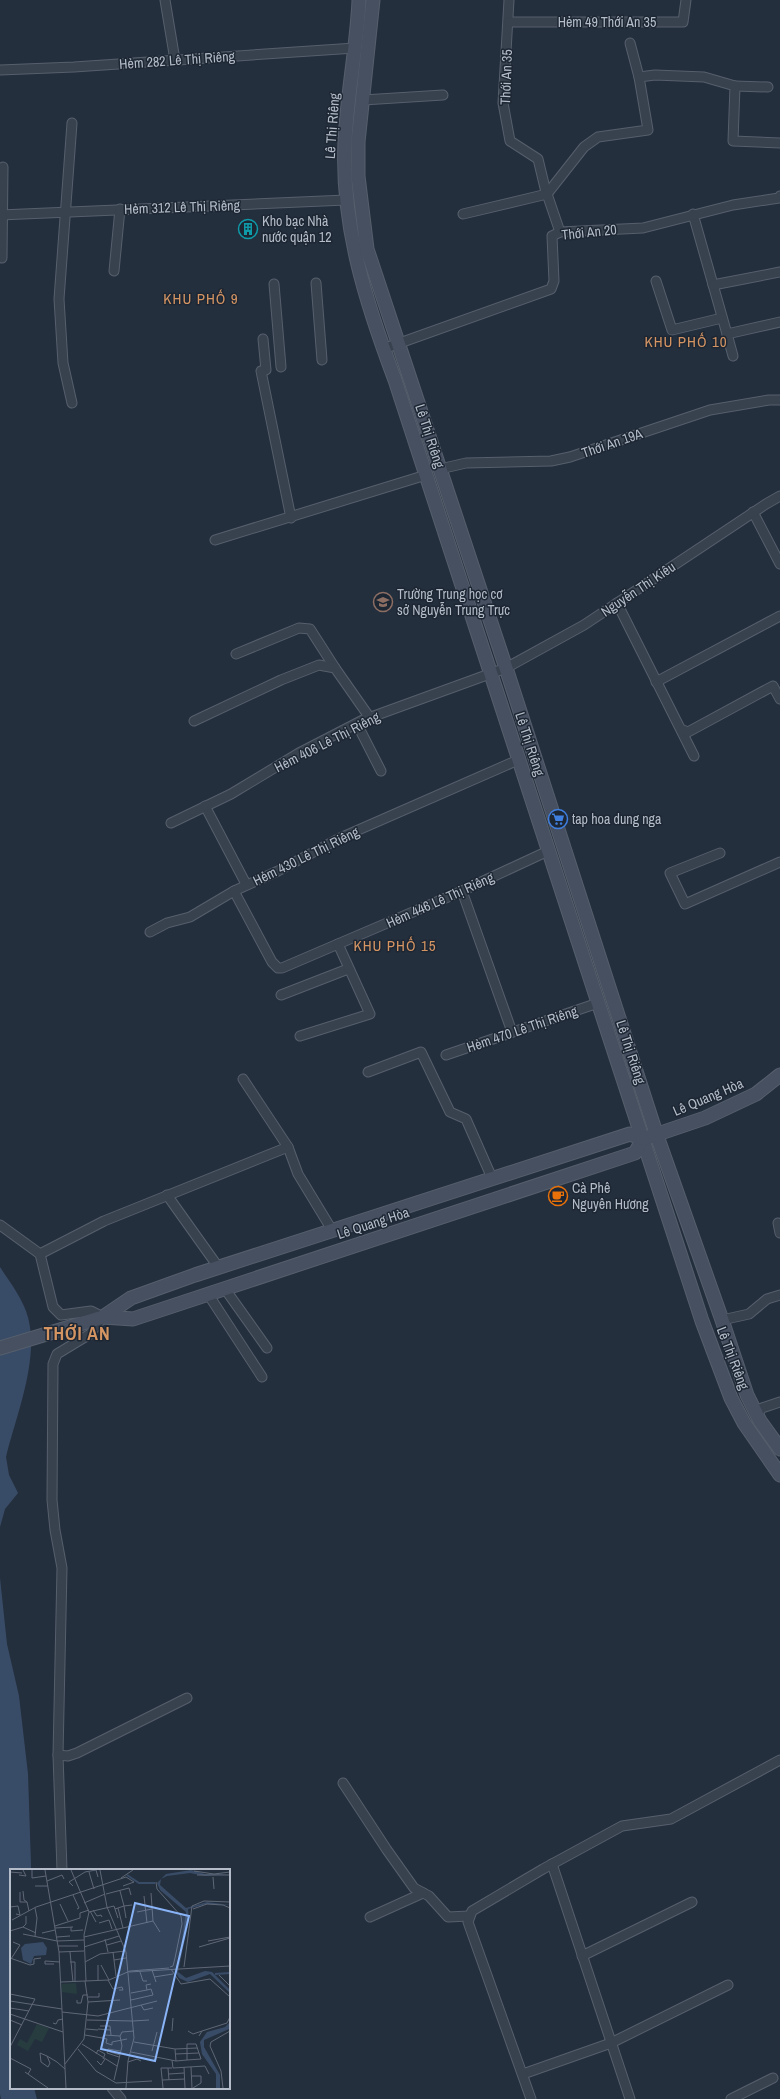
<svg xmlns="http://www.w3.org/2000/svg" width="780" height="2099" font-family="'Archivo Narrow',sans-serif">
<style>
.water{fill:#394c67}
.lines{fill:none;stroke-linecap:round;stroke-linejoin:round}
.street-casing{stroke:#565f6c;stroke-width:11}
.secondary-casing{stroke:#565f6c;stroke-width:15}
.street{stroke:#38414e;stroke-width:9}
.secondary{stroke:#465061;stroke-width:13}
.labels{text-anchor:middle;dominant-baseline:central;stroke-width:3;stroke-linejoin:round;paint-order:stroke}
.street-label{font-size:14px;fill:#b4bcc9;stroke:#1d2633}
.poi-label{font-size:14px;fill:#b4bcc9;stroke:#1d2633;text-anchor:start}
.neighbourhood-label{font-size:15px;letter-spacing:1px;fill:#d59563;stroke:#1d2633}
.district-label{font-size:18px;font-weight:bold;letter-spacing:1px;fill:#d59563;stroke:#1d2633}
.inset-river{fill:none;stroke:#394c67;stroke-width:2}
.inset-road{fill:none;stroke:#5e6776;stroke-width:1}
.view{fill:#8ab4f8;fill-opacity:0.15;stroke:#8ab4f8;stroke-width:2}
.inset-edge{fill:none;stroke:#b4bcc9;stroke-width:2}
</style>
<rect width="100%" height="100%" fill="#242f3e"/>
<g class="water">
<path d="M0,1267C9,1281 20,1295 26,1311C42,1354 16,1415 6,1457L9,1475L18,1493L5,1509L0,1527Z"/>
<polygon points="0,1578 7,1644 19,1696 28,1774 31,1865 31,1870 11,1870 11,2088 34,2088 37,2099 1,2099 0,2094"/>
</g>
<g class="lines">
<defs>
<g id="street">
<polyline points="165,0 175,60"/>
<polyline points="509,0 503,103 510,141 538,159 545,188 560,232"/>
<polyline points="509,22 683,22 686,0"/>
<polyline points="630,43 639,77"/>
<polyline points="0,70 74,67 355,48"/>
<polyline points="735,86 768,87"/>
<polyline points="363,100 443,95"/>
<polyline points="463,214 547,194 584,147 598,137 648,130 639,77 655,75 704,77 735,86 733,141 780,143"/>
<polyline points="693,214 727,334 780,322"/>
<polyline points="0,215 346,200"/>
<polyline points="2,258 3,167"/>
<polyline points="114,271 120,209"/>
<polyline points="656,281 672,330 722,318"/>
<polyline points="316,283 322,360"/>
<polyline points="274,284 281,367"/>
<polyline points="713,285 780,272"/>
<polyline points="727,334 733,356"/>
<polyline points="263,339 266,370"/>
<polyline points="383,349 551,289 554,281 552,236 560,232 643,228 733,205 779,198 780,196"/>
<polyline points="261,371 291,518"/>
<polyline points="72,403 63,363 59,299 72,123"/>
<polyline points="440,469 466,463 551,461 570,457 710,410 769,400 780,400"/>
<polyline points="753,512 780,564"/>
<polyline points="215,540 426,475"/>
<polyline points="617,603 694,756"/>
<polyline points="236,654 299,628 310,629 335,668"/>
<polyline points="656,682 780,616"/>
<polyline points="194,721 281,680 319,665 335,668 370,718"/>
<polyline points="357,724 381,771"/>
<polyline points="683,730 688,732 773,686 780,699"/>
<polyline points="205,806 246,884"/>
<polyline points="171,823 231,794 299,753 363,720 506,668 584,625 766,504 780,496"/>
<polyline points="720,853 670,873 685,904 780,862"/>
<polyline points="462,891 512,1032"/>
<polyline points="150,932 167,923 190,917 234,891"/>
<polyline points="338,944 282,968 278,968 272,962 234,891 278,871 340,838 518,760"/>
<polyline points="281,995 348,969"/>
<polyline points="300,1036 370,1014 338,944 462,891 548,851"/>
<polyline points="446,1055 598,1003"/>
<polyline points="368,1072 421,1052 450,1112 466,1119 492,1178"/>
<polyline points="243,1079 288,1147 298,1174 332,1230"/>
<polyline points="167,1195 219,1268"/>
<polyline points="778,1223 780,1233"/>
<polyline points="0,1225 40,1254 53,1307 61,1315 91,1311 103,1317 90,1334 57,1354 53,1364 52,1500 55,1530 62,1568 58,1755 62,1870"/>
<polyline points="40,1254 104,1221 288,1147"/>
<polyline points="225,1289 267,1348"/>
<polyline points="208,1294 262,1377"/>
<polyline points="722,1320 749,1314 767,1299 780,1295"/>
<polyline points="757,1414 762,1408 780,1402"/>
<polyline points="58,1755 68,1756 77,1753 187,1698"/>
<polyline points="343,1783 387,1850 414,1888 429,1896 448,1917 469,1916"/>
<polyline points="552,1864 630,2099"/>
<polyline points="370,1917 423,1893"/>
<polyline points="582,1956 692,1902"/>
<polyline points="523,2074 611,2043 728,1985"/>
<polyline points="112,2088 121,2099"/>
<polyline points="531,2099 468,1922 472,1911 543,1869 622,1826 671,1819 780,1760"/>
<polyline points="731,2099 773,2078"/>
</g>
<g id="secondary">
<path d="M359,0C357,47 347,94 345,142C341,225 366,303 395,380L702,1321L731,1398L744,1423L780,1475"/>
<polyline points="373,0 358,142 358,176 367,249 506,668 657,1136 722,1320 747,1395 760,1421 780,1449"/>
<polyline points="103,1317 133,1319 635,1153 643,1139"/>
<polyline points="0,1348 103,1317 131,1298 195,1275 630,1134 643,1139 705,1118 756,1094 780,1075"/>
</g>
</defs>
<use href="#street" class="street-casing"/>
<use href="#secondary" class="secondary-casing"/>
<use href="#street" class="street"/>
<use href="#secondary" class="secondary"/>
</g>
<defs>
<symbol id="building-ring" viewBox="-11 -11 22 22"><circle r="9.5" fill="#1d2633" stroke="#0f9aa8" stroke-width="1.5"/><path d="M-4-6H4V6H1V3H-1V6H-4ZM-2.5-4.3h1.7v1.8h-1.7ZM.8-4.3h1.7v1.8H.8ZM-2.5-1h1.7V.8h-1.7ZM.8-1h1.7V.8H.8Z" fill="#0f9aa8"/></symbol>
<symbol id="school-ring" viewBox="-11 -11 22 22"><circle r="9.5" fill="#1d2633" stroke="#8d6e63" stroke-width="1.5"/><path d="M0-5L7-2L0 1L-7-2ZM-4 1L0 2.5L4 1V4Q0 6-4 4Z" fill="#8d6e63"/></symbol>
<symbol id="supermarket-ring" viewBox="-11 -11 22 22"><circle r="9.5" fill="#1d2633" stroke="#3f7fe0" stroke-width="1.5"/><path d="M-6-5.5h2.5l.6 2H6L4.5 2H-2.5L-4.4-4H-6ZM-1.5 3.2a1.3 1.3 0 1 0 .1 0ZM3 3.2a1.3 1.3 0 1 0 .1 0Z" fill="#3f7fe0"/></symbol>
<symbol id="cafe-ring" viewBox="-11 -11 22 22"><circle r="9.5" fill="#1d2633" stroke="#e8710a" stroke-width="1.5"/><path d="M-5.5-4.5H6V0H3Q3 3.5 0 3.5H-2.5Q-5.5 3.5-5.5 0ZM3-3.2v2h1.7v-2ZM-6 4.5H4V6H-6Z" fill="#e8710a"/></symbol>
</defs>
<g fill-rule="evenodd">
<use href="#building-ring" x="237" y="218" width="22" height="22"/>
<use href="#school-ring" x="372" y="591" width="22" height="22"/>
<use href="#supermarket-ring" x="547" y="808" width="22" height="22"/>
<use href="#cafe-ring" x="547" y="1185" width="22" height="22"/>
</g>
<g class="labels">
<g class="street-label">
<text x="607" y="22">Hẻm 49 Thới An 35</text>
<text transform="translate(177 60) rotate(-4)">Hẻm 282 Lê Thị Riêng</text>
<text transform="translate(506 77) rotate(-88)">Thới An 35</text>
<text transform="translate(332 126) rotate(-86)">Lê Thị Riêng</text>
<text transform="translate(182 207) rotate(-2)">Hẻm 312 Lê Thị Riêng</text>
<text transform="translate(589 232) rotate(-6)">Thới An 20</text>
<text transform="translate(430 436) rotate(72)">Lê Thị Riêng</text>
<text transform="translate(612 443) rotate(-19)">Thới An 19A</text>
<text transform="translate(638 589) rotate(-34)">Nguyễn Thị Kiêu</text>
<text transform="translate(327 742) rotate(-27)">Hẻm 406 Lê Thị Riêng</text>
<text transform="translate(530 744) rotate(72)">Lê Thị Riêng</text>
<text transform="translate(306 856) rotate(-26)">Hẻm 430 Lê Thị Riêng</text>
<text transform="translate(440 900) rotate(-24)">Hẻm 446 Lê Thị Riêng</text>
<text transform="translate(522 1029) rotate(-19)">Hẻm 470 Lê Thị Riêng</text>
<text transform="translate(631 1052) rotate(72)">Lê Thị Riêng</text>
<text transform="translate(708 1097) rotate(-23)">Lê Quang Hòa</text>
<text transform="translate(373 1223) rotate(-18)">Lê Quang Hòa</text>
<text transform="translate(733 1358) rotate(69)">Lê Thị Riêng</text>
</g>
<g class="poi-label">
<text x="262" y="221">Kho bạc Nhà<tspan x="262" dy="16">nước quận 12</tspan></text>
<text x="397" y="594">Trường Trung học cơ<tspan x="397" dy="16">sở Nguyễn Trung Trực</tspan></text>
<text x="572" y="819">tap hoa dung nga</text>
<text x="572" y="1188">Cà Phê<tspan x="572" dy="16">Nguyên Hương</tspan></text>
</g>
<g class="neighbourhood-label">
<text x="201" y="298">KHU PHỐ 9</text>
<text x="686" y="341">KHU PHỐ 10</text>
<text x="395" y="945">KHU PHỐ 15</text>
</g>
<g class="district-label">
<text x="77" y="1333">THỚI AN</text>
</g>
</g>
<g transform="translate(10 1869)">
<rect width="220" height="220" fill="#242f3e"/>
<path d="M66,114L67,125L52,123V115ZM27,155L39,159L32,173L25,170L18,182L7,176L10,170L17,174Z" fill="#263c3f"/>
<path d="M181,1L195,5H220L195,7L180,4L157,7L151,10L150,16L176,39L197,33L220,36L196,35L178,40L179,51L168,103L176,109L195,102L202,103L220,121V124L200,105L178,113L169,109L165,102L170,85L176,43L150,21L147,14L156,5ZM33,73L37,79L36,86L24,87L21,95L13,91L11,79L15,75ZM220,153L219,160L194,171V178L210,206V219H206V205L192,185L190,173L197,163L215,158Z" fill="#394c67"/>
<path class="inset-river" d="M117,6L129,14H145M205,105L220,104"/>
<path class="inset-road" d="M22,1V9L36,7M35,1L49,83L56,219M61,1L79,43L74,66L76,112M90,1L97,38L116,83L124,169L118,192L116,219M184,2L204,5L220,3M0,3L12,4M79,3L84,20M9,6L16,7L13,1M187,6H220M203,8L204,20M111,9L123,1M37,12L52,6L54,10M146,13L147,20L171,47L172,55L165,89L163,97L160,98M25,17H38M63,17L59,13L75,3L86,1L88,8M13,22L14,31L17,33M110,22L114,37L122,36M10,23V33H17L19,42M96,25L119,19L121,26M63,26L69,39L67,40M134,27L137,54M74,34L95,25M50,35L58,52M0,38L8,37L10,46L6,45M25,39L27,49L25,67M108,39L113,59M183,40L197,35L213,36L220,39M83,41L87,47L91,46L92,48M80,42L86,53M79,43L104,37L105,40M127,43L142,40M108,49L105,40L114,37L116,49M2,51L26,38L116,8L124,13L113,17M143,52L150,63M89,54L99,51L102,60M45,57L70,49V44L79,41M13,58L26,64M13,58L16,55V47M61,58V62L73,61M45,59L63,58M0,62L13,58M32,64L45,61M13,65L47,72M47,68L60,67M74,68L143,52L141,24M95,70L98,83M47,72L74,71M198,72L220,68M97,76L111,72M48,77H68M74,78L109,67M189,78L220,69M49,83L74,82M60,83L63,113M103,83L106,107M0,89L20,96L24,95V90L31,89M1,90L10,76L3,73M104,91L116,89M60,93H65V113M75,93L90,85L115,82M44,95H35V92L50,93M91,96L99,111M174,98L182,37L194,32L220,33M161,100L171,115L200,110L220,128M142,101L146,113M119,103L220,97M130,103L133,112H137M209,106L220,117M144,108L163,105M88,111V96M98,111L103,120L112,118L113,121H109M51,113L99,111L120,102L159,99M121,124L137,121L136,116L141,115M0,125L25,130L0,178M78,128H89V124M67,131V134H71L73,126H78M121,131L143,126L141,120L137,121M0,132L52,140M78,133L110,131M131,136L134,141L143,139M0,139L19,142M52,143L88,147L147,132M0,145L53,163M0,151L12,156M77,151L122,152M123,152L139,151M43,154L46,155L48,151L53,150M90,157H100L101,166M76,160L88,161M88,160L100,161M162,162L163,149M178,162L183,165L192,162M75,166L92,169L94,166L110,167L112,163L124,162M189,167L192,162L217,154L220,148M92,169L97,170L96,174L102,176V173L117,170M124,173L165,180L187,179M72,175L107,197M68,180L86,202L106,214L142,212M165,180L166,192M97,182L110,186M142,182L147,163M121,183L166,192L177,191L191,190L186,175H177V191M86,185L88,181L95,185L93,190M165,185L189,184M37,187L40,194L38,198L31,193L30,184L37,187L47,193L55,200M109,188L97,184L98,180L110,182M0,189L21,200L18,205M162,191L163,199L195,197L199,205M87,192L91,196L95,190M118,193L127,190L131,192M55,195L74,170L78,133L75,112M174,198L175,219M181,198L182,219M158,199L159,211M15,203L38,219M159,205L174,204M182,207H191V214L183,219M104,211L112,177L110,167M152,211L175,210M153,219L151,199H162M213,219L211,202L200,177L201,173L220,162"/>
<path class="view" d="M125,34L179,47L145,192L91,180Z"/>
<rect width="220" height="220" class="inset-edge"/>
</g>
</svg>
